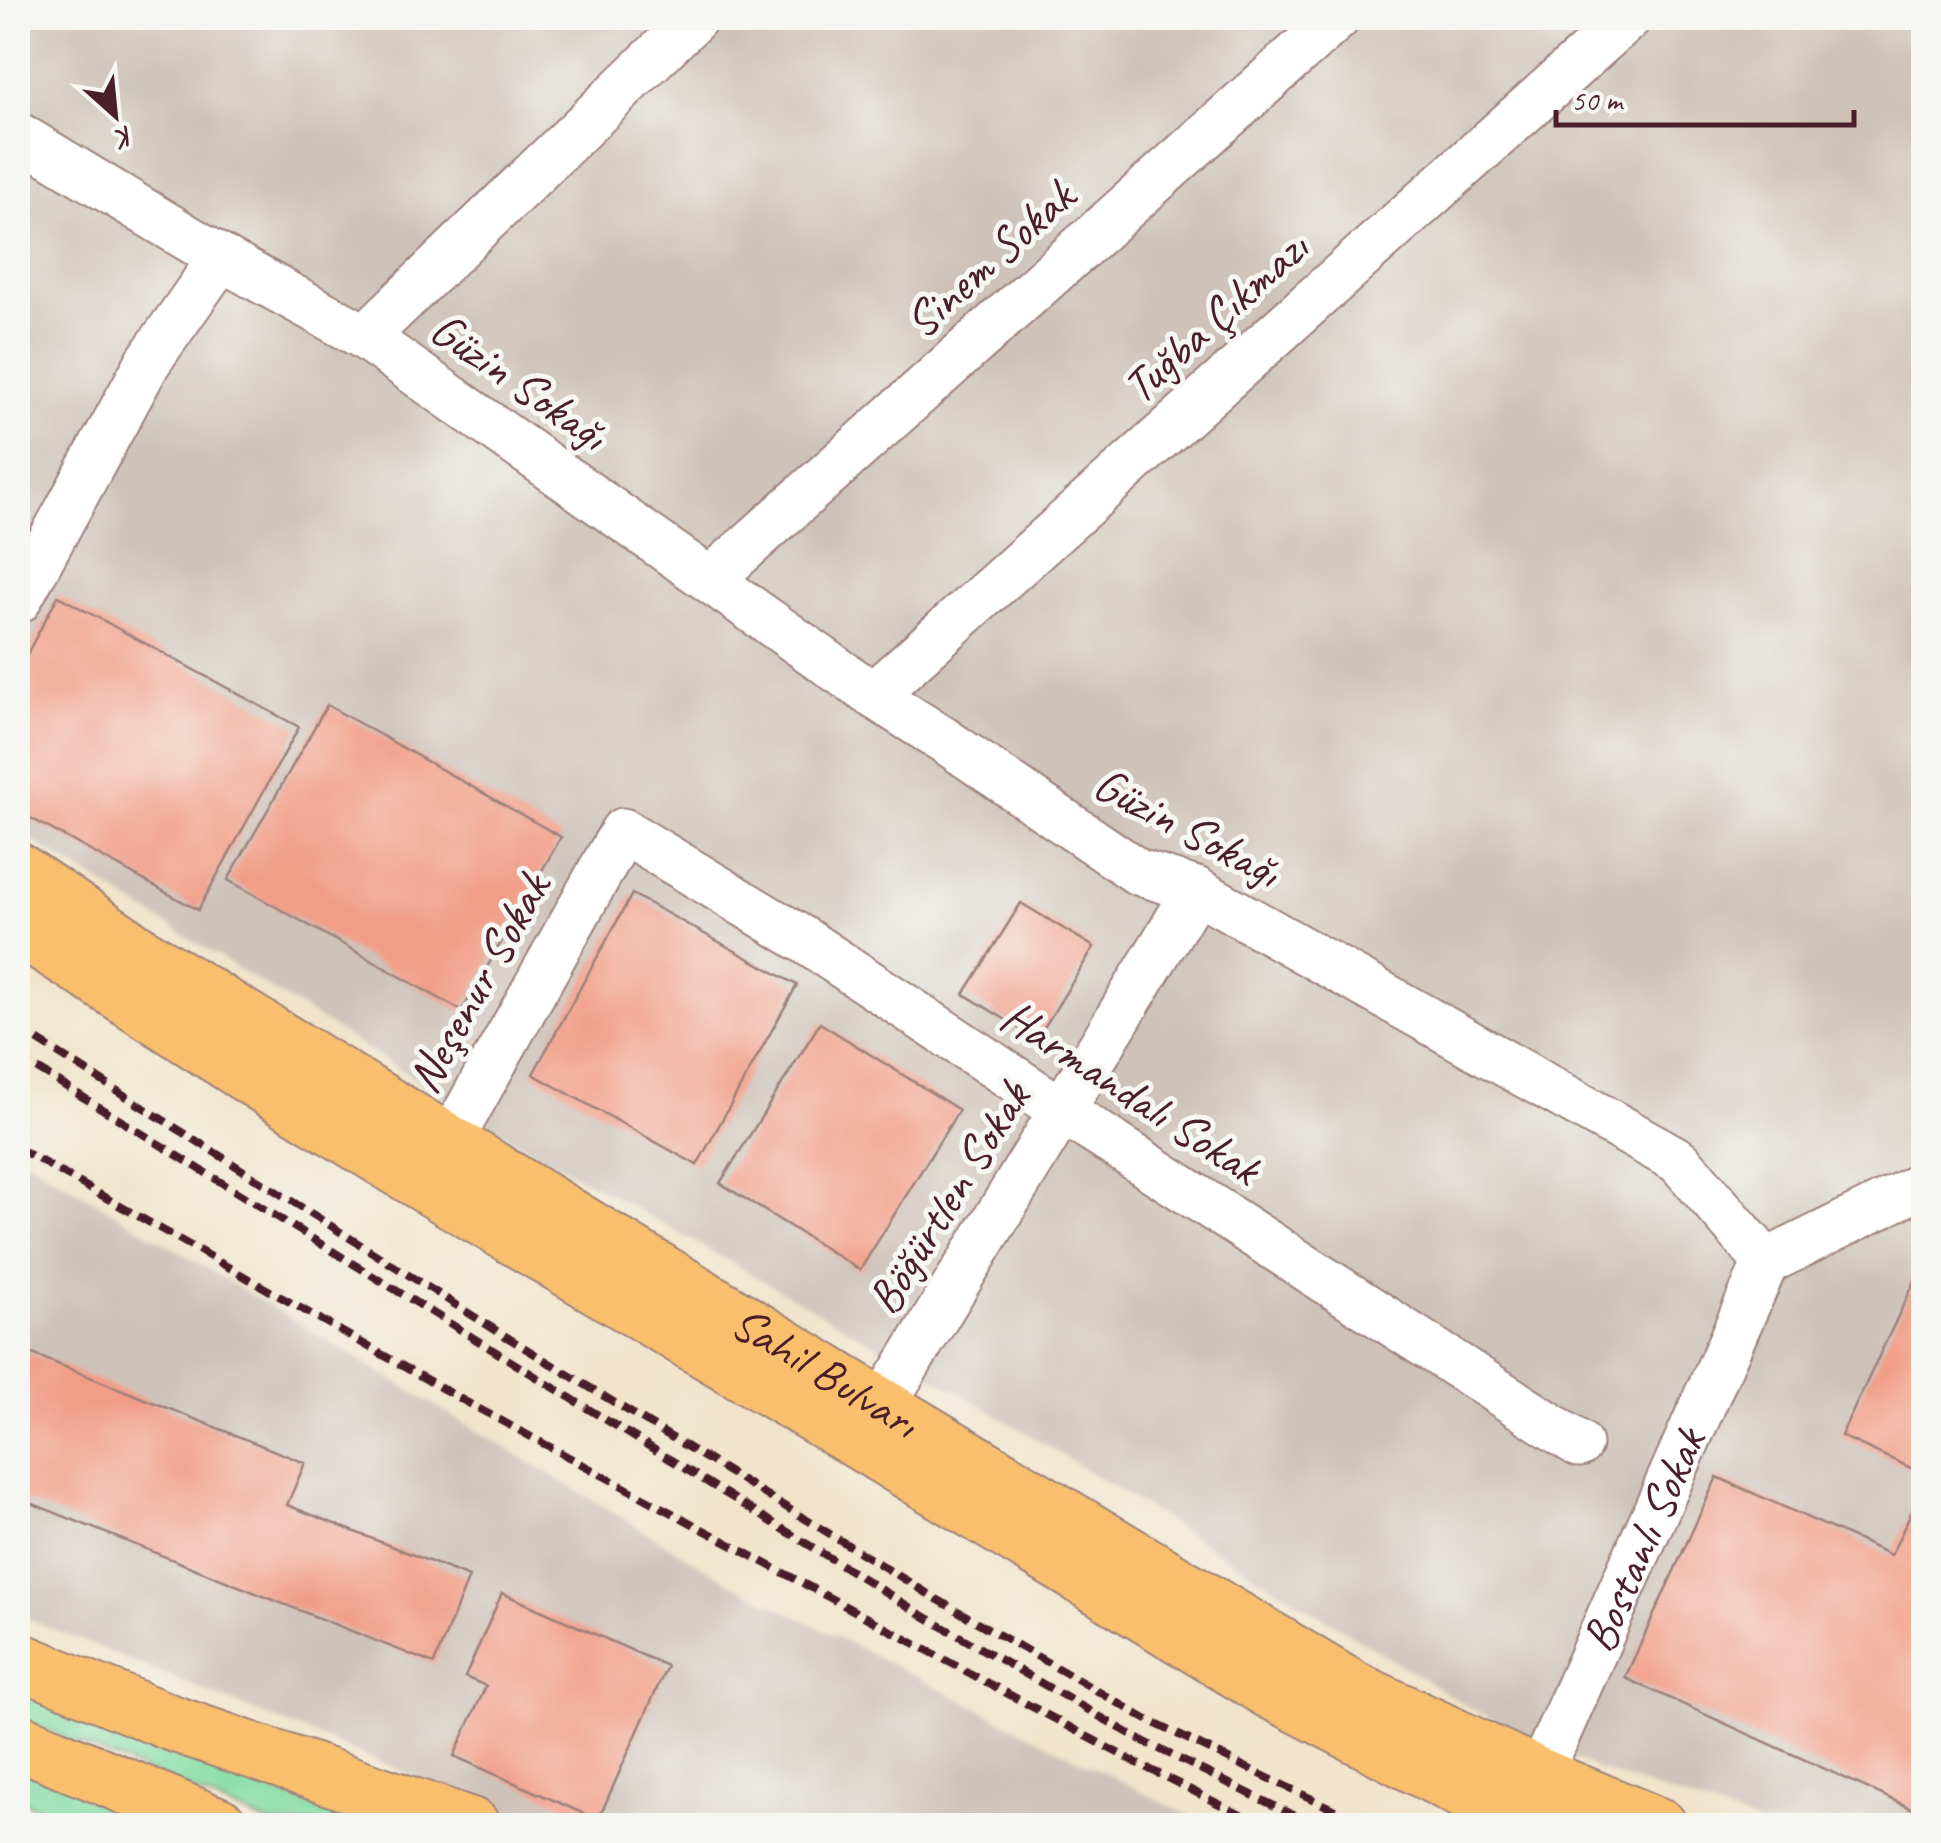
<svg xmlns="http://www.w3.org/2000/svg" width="1941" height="1843" font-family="Caveat,sans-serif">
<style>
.industrial{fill:#cec2b9}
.green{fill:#81dca2;stroke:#667e66;stroke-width:2.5}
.building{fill:#f29e87}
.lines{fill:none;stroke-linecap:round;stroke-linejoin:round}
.minor-casing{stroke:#9e827b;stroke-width:49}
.highway-casing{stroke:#9e827b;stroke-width:59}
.minor{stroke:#fff;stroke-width:45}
.highway{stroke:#f9bf6d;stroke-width:55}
.rail{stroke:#4a1f2b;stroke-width:8;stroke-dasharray:15 8;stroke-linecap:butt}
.labels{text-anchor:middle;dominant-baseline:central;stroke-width:10;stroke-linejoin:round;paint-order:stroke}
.street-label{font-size:48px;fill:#4a1f2b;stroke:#f6f6f2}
</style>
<rect width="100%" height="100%" fill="#f6f6f2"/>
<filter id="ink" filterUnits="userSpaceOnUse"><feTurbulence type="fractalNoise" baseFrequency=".01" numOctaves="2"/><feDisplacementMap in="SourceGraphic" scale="20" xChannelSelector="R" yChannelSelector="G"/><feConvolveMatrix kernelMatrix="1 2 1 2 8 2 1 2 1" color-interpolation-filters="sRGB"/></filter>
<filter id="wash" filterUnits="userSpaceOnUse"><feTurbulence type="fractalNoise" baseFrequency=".0048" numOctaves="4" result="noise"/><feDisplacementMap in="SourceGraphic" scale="40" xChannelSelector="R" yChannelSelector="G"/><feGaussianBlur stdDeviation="2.25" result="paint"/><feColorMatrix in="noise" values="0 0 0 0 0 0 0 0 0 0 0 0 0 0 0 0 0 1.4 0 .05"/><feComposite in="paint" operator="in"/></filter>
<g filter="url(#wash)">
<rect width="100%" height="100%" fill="#f1e4cb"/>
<g class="industrial">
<polygon points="18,18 1923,18 1923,1825 1761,1825 1599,1770 1475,1711 963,1394 499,1131 18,832"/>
<polygon points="18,1155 729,1582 1208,1825 535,1825 18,1615"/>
</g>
<g class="green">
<polygon points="18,1683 361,1825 272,1825 18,1718"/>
<polygon points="18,1765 164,1825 79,1825 18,1799"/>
</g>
<g id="blocks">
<g class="building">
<polygon points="58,596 299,727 198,910 18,811 18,671"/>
<polygon points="327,705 561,837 462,1011 228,880"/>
<polygon points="632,894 797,985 697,1165 533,1074"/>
<polygon points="1021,903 1094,947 1037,1039 964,994"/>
<polygon points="820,1023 959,1110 860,1270 720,1183"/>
<polygon points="1924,1262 1924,1474 1841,1436"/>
<polygon points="30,1353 305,1463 287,1505 469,1577 434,1664 18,1498 18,1385"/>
<polygon points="1717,1477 1891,1555 1924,1485 1924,1814 1625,1678"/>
<polygon points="502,1593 667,1666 598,1820 454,1756 486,1686 465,1677"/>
</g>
</g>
</g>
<g filter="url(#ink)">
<use href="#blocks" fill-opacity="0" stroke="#9e827b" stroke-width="2.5"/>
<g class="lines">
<defs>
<g id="minor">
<polyline points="18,135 221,258 365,337 873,695 944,740 1138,872 1196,890 1679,1161 1766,1262"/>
<polyline points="365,337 695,18"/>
<polyline points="711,579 1337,18"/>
<polyline points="18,601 148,362 221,258"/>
<polyline points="873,695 1628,18"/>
<polyline points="434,1170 623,831 804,940 1063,1111 1579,1444"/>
<polyline points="1766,1262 1924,1184"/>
<polyline points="864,1436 1196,890"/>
<path id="s1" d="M1539,1776L1766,1262"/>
</g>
<g id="highway">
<path id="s2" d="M18,871L143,956L881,1406L1353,1689L1539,1776L1659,1826"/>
<polyline points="18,927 241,1071 426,1185 860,1442 1269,1690 1516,1818 1535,1826"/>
<polyline points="18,1660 169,1722 472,1826"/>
<polyline points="18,1741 220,1826"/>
</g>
</defs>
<use href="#minor" class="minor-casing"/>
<use href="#highway" class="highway-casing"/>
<use href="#minor" class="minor"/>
<use href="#highway" class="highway"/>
<g class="rail">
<polyline points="18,1028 497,1331 935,1598 1148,1720 1368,1826"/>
<polyline points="18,1057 924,1616 1139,1739 1315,1826"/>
<polyline points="18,1148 459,1398 1129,1759 1263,1826"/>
</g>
</g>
</g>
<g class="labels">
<g class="street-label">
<text transform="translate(989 259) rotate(-42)">Sinem Sokak</text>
<text transform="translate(1215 317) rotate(-42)">Tuğba Çıkmazı</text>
<text transform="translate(519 381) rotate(35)">Güzin Sokağı</text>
<text transform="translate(1187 827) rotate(28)">Güzin Sokağı</text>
<text transform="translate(478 983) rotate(-61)">Neşenur Sokak</text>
<text transform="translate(1131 1092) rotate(33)">Harmandalı Sokak</text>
<text transform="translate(948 1198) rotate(-58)">Böğürtlen Sokak</text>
<text stroke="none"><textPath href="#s2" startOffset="950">Sahil Bulvarı</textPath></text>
<text stroke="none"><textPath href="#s1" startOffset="258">Bostanlı Sokak</textPath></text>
</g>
</g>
<rect width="1941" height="1843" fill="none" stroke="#f6f6f2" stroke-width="60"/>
<g transform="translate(115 115) rotate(153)" stroke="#f6f6f2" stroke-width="8" paint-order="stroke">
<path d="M0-8L18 38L0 25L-18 38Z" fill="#4a1f2b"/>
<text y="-15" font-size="28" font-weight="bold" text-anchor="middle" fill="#4a1f2b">K</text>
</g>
<path d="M1556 110v15h298v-15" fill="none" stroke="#4a1f2b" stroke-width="5"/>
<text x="1571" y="110" font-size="30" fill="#4a1f2b" stroke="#f6f6f2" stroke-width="8" paint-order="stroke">50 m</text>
</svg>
